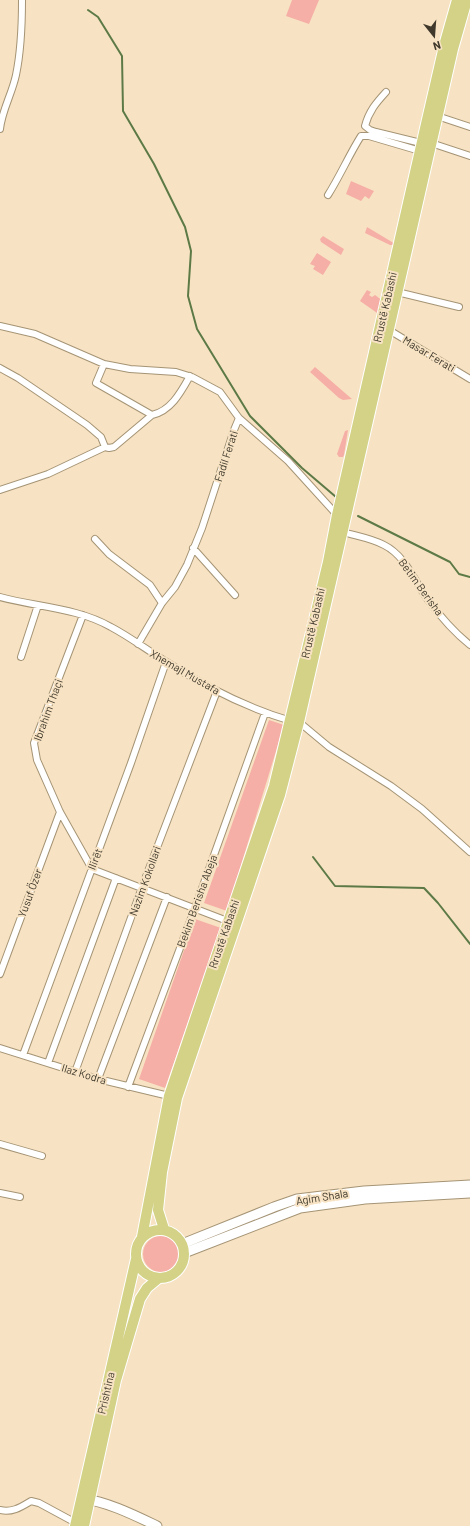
<svg xmlns="http://www.w3.org/2000/svg" width="470" height="1526" font-family="Barlow,sans-serif">
<style>
.green{fill:#f6afa6}
.lines{fill:none;stroke-linecap:round;stroke-linejoin:round}
.stream{stroke:#5d7a46;stroke-width:2}
.minor-casing{stroke:#a59475;stroke-width:8}
.secondary-casing{stroke:#a59475;stroke-width:11}
.primary-casing{stroke:#fff;stroke-width:12}
.minor{stroke:#fff;stroke-width:6}
.secondary{stroke:#fff;stroke-width:9}
.primary{stroke:#d3d287;stroke-width:10}
.labels{text-anchor:middle;stroke-width:4;stroke-linejoin:round;paint-order:stroke}
.street-label{font-size:11px;fill:#3f382b;stroke:#f7e3c3}
</style>
<rect width="100%" height="100%" fill="#f7e3c3"/>
<path class="green" d="M 292,0 L 319,0 L 309,24 L 286,16 Z
M 351,181 L 374,191 L 369,199 L 365,196 L 361,201 L 346,194 Z
M 367,227 L 397,245 L 390,245 L 365,233 Z
M 323,236 L 344,249 L 341,255 L 321,242 L 320,239 Z
M 317,253 L 331,262 L 323,275 L 313,269 L 315,266 L 310,264 Z
M 367,290 L 371,292 L 369,295 L 372,297 L 375,295 L 383,301 L 380,315 L 360,301 Z
M 315,367 L 352,399 L 343,400 L 339,398 L 310,372 Z
M 348,430 L 344,455 L 343,457 L 339,457 L 337,454 L 345,431 Z
M 269,720 L 284,725 L 227,911 L 204,903 Z
M 195,919 L 221,928 L 165,1088 L 139,1079 Z
M143 1254a18 18 0 1 1 36 0a18 18 0 1 1-36 0Z"/>
<g class="lines">
<path class="stream" d="M 88,10 L 98,17 L 122,56 L 123,111 L 154,164 L 185,227 L 191,251 L 188,296 L 197,329 L 250,416 L 302,468 L 336,497
M 358,516 L 450,562 L 459,574 L 470,577
M 313,857 L 335,886 L 424,888 L 438,903 L 470,944"/>
<defs>
<path id="minor" d="M 386,92 C 376,103 369,111 365,126 L 370,130 L 376,132 L 421,143
M 437,116 L 470,127
M 0,129 C 2,110 12,94 16,75 C 21,51 22,24 22,0
M 431,143 L 470,156
M 328,195 C 340,176 349,155 361,136 L 369,136 L 420,151
M 397,292 L 459,307
M 0,326 L 35,334 L 104,364 L 130,369 L 176,372 L 192,377 L 220,392 L 239,418 L 234,430 L 202,528 L 187,565 L 175,587 L 162,603 L 138,644
M 389,330 L 470,379
M 104,364 L 96,383 L 152,415 C 171,411 181,392 190,376
M 0,368 L 18,378 L 87,425 L 101,437 L 105,447
M 239,418 L 288,461 L 337,515
M 0,490 L 48,474 L 105,447 L 109,448 L 114,447 L 152,415
M 343,532 C 356,536 371,538 384,545 C 406,556 414,581 428,600 C 440,616 455,633 470,645
M 95,539 L 109,554 L 150,585 L 162,603
M 193,548 L 235,595
M 0,597 C 37,607 78,608 111,627 C 130,637 147,650 165,661 C 204,686 247,708 291,721
M 83,615 L 34,743 L 37,760 L 60,812 L 92,869 L 230,922
M 21,657 L 38,605
M 299,722 L 329,747 L 391,786 L 422,809 L 470,852
M 0,974 L 60,812
M 0,1048 L 98,1079 L 169,1096
M 23,1055 L 131,763 L 166,662
M 48,1063 L 116,878
M 75,1072 L 145,879 L 217,691
M 98,1079 L 167,897
M 128,1087 L 195,908 L 265,713
M 0,1144 L 42,1156
M 0,1193 L 20,1197
M 0,1510 C 12,1513 21,1507 31,1501 L 39,1503 L 76,1523"/>
<path id="secondary" d="M 182,1244 L 274,1207 L 297,1199 L 364,1191 L 470,1185
M 184,1253 L 300,1208 L 365,1199 L 470,1193
M 83,1499 C 106,1501 136,1516 157,1526"/>
<path id="primary" d="M 164,1229 L 158,1210 L 162,1172 L 177,1098 L 280,795 L 299,722 L 453,49 L 467,0
M136 1254a24 24 0 1 1 48 0a24 24 0 1 1-48 0Z
M 142,1237 L 169,1096 L 274,786 L 328,562 L 337,515 L 426,124 L 445,42 L 457,0
M 75,1526 L 136,1259
M 84,1526 L 116,1380 L 140,1299 L 147,1288 L 159,1278"/>
</defs>
<use href="#minor" class="minor-casing"/>
<use href="#secondary" class="secondary-casing"/>
<use href="#primary" class="primary-casing"/>
<use href="#minor" class="minor"/>
<use href="#secondary" class="secondary"/>
<use href="#primary" class="primary"/>
</g>
<g class="labels">
<g class="street-label">
<text transform="translate(385 307) rotate(-77)" y="4">Rrustë Kabashi</text>
<text transform="translate(429 354) rotate(31)" y="4">Masar Ferati</text>
<text transform="translate(226 456) rotate(-72)" y="4">Fadil Ferati</text>
<text transform="translate(421 587) rotate(54)" y="4">Betim Berisha</text>
<text transform="translate(313 623) rotate(-77)" y="4">Rrustë Kabashi</text>
<text transform="translate(185 672) rotate(30)" y="4">Xhemajl Mustafa</text>
<text transform="translate(48 710) rotate(-70)" y="4">Ibrahim Thaçi</text>
<text transform="translate(95 859) rotate(-69)" y="4">Ilirët</text>
<text transform="translate(145 881) rotate(-70)" y="4">Nazim Kokollari</text>
<text transform="translate(30 893) rotate(-70)" y="4">Yusuf Özer</text>
<text transform="translate(197 901) rotate(-70)" y="4">Bekim Berisha Abeja</text>
<text transform="translate(224 934) rotate(-71)" y="4">Rrustë Kabashi</text>
<text transform="translate(84 1074) rotate(17)" y="4">Ilaz Kodra</text>
<text transform="translate(322 1197) rotate(-9)" y="4">Agim Shala</text>
<text transform="translate(106 1393) rotate(-77)" y="4">Prishtina</text>
</g>
</g>
<g transform="translate(434 36) rotate(163)" stroke="#f7e3c3" stroke-width="3" paint-order="stroke">
<path d="M0-3L7 15L0 10L-7 15Z" fill="#3f382b"/>
<text y="-6" font-size="11" font-weight="bold" text-anchor="middle" fill="#3f382b">N</text>
</g>
</svg>
